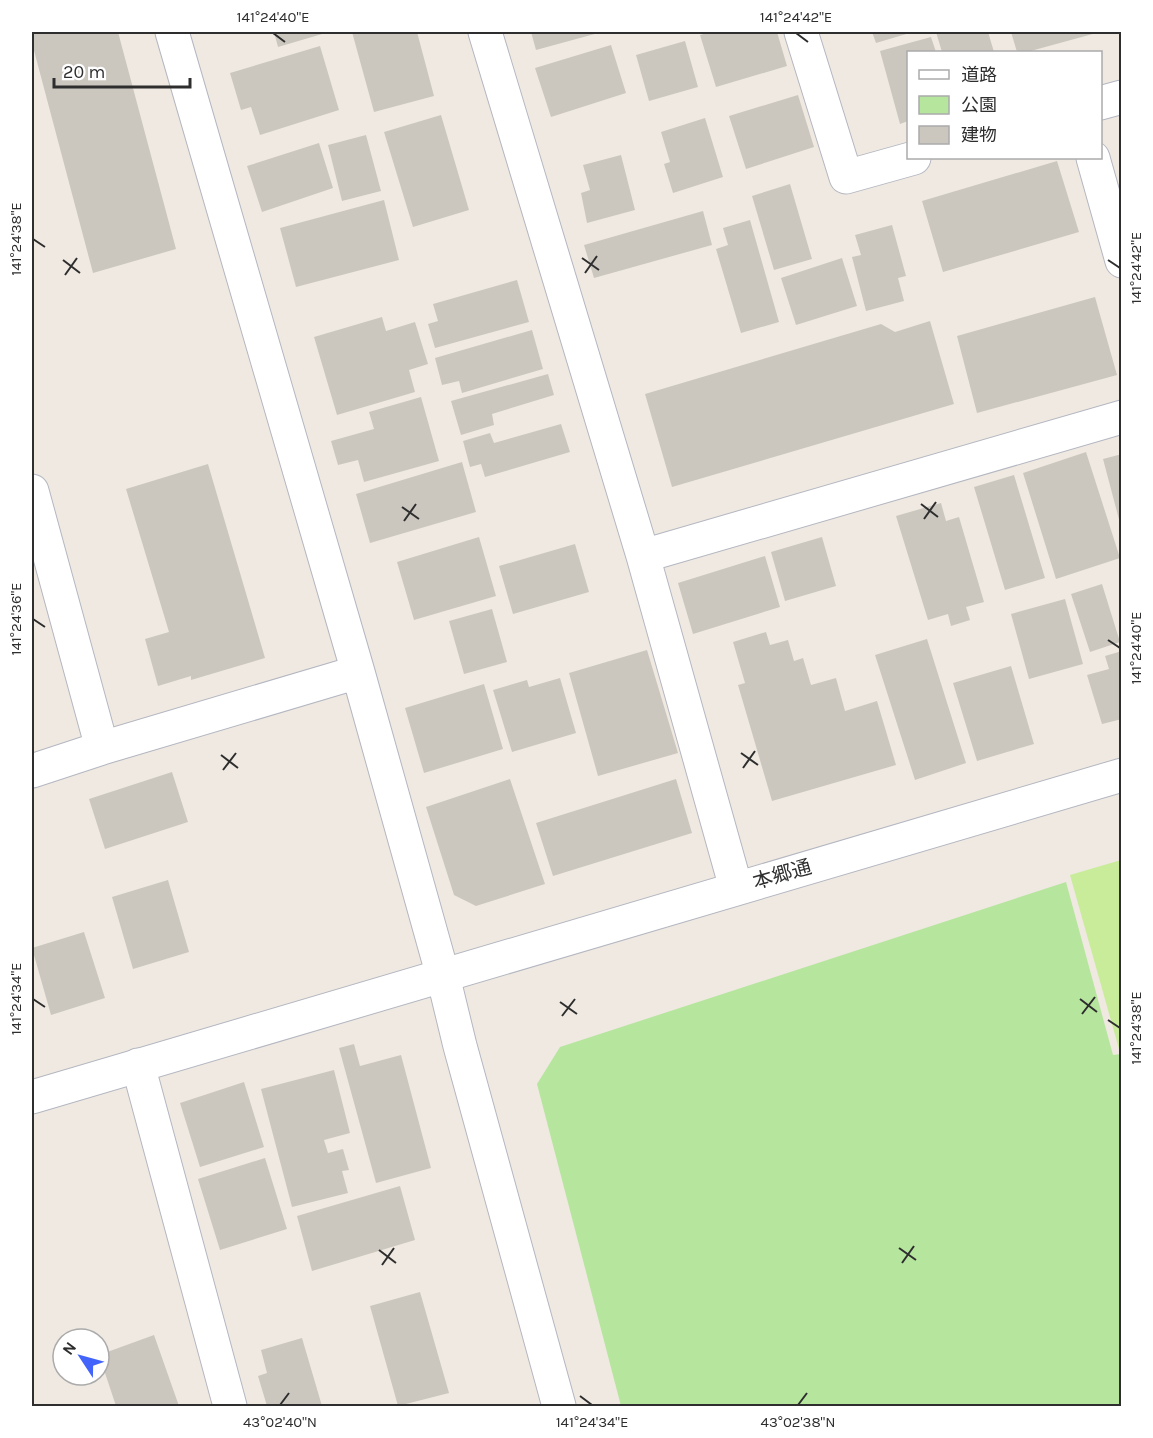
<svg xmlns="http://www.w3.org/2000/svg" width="1153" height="1438" font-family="Karla,'Noto Sans JP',sans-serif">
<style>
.park{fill:#b6e59e}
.pitch{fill:#c9ec9a}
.building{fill:#cbc7bf}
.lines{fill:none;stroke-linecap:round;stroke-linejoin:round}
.minor-casing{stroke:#b4b7c1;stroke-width:35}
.tertiary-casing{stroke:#b4b7c1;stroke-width:35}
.minor{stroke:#fff;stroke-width:33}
.tertiary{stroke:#fff;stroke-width:33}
.ticks{fill:none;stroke:#2e2e2e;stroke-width:2}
.labels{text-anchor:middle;stroke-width:5;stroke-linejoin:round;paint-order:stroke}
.street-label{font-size:20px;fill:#2e2e2e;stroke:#fff}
.neatline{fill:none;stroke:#2e2e2e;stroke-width:2}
.ticks-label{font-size:15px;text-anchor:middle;fill:#2e2e2e}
</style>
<rect width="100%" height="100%" fill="#efe9e1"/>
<path class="park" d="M 1066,882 L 1113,1055 L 1121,1054 L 1121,1406 L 621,1406 L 537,1084 L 560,1047 Z"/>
<path class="pitch" d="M 1121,860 L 1122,860 L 1121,1056 L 1070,875 Z"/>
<path class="building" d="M 32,32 L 118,32 L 176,249 L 93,273 L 32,43 Z
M 274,32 L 329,32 L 278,47 Z
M 352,32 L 417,32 L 434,96 L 374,112 Z
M 531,32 L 602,32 L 536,50 Z
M 710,32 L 777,32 L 787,66 L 716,87 L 700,35 Z
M 872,32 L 913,32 L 876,43 Z
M 936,32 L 988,32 L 994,52 L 942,52 Z
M 1011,32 L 1100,32 L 1027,52 L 1017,52 Z
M 931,37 L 936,52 L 908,52 L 908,121 L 900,124 L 880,51 Z
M 685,41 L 698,87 L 649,101 L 636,55 Z
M 611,45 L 626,93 L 551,117 L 535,68 Z
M 320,46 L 339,110 L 260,135 L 251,107 L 241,110 L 230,73 Z
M 798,95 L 814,147 L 746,169 L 729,116 Z
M 441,115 L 469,210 L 413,227 L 384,132 Z
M 705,118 L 723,177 L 673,193 L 664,164 L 670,162 L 661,132 Z
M 366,135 L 381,191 L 342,201 L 328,145 Z
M 319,143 L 333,188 L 262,212 L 247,166 Z
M 621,155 L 635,210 L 587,223 L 581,193 L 590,190 L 583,165 Z
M 1057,161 L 1079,232 L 943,272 L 922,201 Z
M 790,184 L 812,259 L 774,270 L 752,196 Z
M 384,200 L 399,260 L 296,287 L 280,228 Z
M 703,211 L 712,245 L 594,278 L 584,245 Z
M 750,220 L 779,322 L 741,333 L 716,249 L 728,245 L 723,228 Z
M 892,225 L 906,276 L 898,278 L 904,301 L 866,311 L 852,257 L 861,255 L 855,235 Z
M 842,258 L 857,306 L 796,325 L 781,278 Z
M 517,280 L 529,322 L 435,348 L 428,324 L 438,321 L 433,304 Z
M 1095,297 L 1117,375 L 977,413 L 957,336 Z
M 382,317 L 386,331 L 415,322 L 428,364 L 409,370 L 415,392 L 337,415 L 314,337 Z
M 930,321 L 954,404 L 672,487 L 645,394 L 881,324 L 895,332 Z
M 532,330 L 543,369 L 462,393 L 459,381 L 442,385 L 435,358 Z
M 548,374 L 554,395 L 492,414 L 494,425 L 461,435 L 451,401 Z
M 421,397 L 439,461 L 364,482 L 358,460 L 338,465 L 331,441 L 374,429 L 369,412 Z
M 561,424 L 570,452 L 485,477 L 481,464 L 470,467 L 463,441 L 490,433 L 494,443 Z
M 1086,452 L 1120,558 L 1056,579 L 1023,473 Z
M 1122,454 L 1122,526 L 1121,527 L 1103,459 Z
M 462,462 L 476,512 L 370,543 L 356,494 Z
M 208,464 L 265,658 L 191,680 L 191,676 L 158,686 L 145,639 L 169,632 L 126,489 Z
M 1014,475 L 1045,578 L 1005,590 L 974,487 Z
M 941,503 L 946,521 L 959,517 L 984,602 L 966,607 L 970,620 L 951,626 L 948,614 L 928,620 L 896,516 Z
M 479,537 L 496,596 L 414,620 L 397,562 Z
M 822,537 L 836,586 L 785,601 L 771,552 Z
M 575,544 L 589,592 L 513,614 L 499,566 Z
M 765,556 L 780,607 L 693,634 L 678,583 Z
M 1102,584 L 1120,642 L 1090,652 L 1071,594 Z
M 1065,599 L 1083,664 L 1029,679 L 1011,614 Z
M 492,609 L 507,662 L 464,674 L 449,621 Z
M 766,632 L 770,645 L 788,640 L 794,661 L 803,658 L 811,685 L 836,678 L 845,711 L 877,701 L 896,765 L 772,801 L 738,685 L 745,683 L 733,642 Z
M 927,639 L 966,763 L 915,780 L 875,655 Z
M 647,650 L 678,753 L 598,776 L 569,673 Z
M 1122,651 L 1122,719 L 1102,724 L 1087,675 L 1109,669 L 1105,656 Z
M 1011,666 L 1034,744 L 977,761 L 953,683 Z
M 560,678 L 576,733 L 512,752 L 493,690 L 527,680 L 529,687 Z
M 484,684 L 503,749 L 424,773 L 405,708 Z
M 172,772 L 188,822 L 105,849 L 89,799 Z
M 510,779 L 545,884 L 476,906 L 454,895 L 426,807 Z
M 676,779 L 692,833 L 553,876 L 536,823 Z
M 168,880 L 189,952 L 133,969 L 112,897 Z
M 84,932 L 105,998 L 51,1015 L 32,948 Z
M 354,1044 L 360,1066 L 401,1055 L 431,1168 L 376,1183 L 339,1048 Z
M 334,1070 L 350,1133 L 324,1140 L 328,1153 L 343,1149 L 349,1170 L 342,1171 L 348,1193 L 292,1207 L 261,1089 Z
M 244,1082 L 264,1147 L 200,1167 L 180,1103 Z
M 265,1158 L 287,1229 L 220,1250 L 198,1179 Z
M 400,1186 L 415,1240 L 312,1271 L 297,1216 Z
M 420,1292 L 449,1393 L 398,1406 L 370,1306 Z
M 154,1335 L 179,1406 L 116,1406 L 99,1355 Z
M 302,1338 L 322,1406 L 267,1406 L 258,1376 L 267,1373 L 261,1350 Z"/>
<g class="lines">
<defs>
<path id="minor" d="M 172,32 L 358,672 L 443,976 L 460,1046 L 559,1406
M 485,32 L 643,556 L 736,888
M 801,32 L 846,177 L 914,158
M 1100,103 L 1122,97
M 1093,158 L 1122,261
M 32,491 L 102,748
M 643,556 L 1122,417
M 32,771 L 102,748 L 358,672
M 138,1065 L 230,1406"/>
<path id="tertiary" d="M 32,1097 L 1122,775"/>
</defs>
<use href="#minor" class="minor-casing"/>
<use href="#tertiary" class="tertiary-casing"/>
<use href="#minor" class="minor"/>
<use href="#tertiary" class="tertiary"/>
</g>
<path class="ticks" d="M 273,33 L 285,42M 796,33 L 808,42M 33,239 L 45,247M 582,258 L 599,270M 63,260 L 80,273M 1108,260 L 1120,268M 585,273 L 597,256M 65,275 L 77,258M 921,504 L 938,517M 402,507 L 419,519M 924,519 L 936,502M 404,521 L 416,504M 33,619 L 45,627M 1108,640 L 1120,648M 741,753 L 758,765M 221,755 L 238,768M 743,768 L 755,751M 223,770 L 236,753M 33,999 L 45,1007M 1080,999 L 1097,1012M 560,1002 L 577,1014M 1082,1014 L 1095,997M 562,1016 L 575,999M 1108,1020 L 1120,1028M 899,1248 L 916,1260M 379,1250 L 396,1263M 902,1263 L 914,1246M 382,1265 L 394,1248M 580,1396 L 592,1405M 280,1405 L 289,1393M 798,1405 L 807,1393"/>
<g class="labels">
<g class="street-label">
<text transform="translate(782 874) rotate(-16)" y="7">本郷通</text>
</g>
</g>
<rect width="1153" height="1438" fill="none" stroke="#ffffff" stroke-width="66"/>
<rect x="907" y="51" width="195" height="108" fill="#ffffff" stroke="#ababab" stroke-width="1.5"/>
<rect x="919" y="70" width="30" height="9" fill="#ffffff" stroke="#ababab" stroke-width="1.5"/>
<text x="961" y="81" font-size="18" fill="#2e2e2e">道路</text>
<rect x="919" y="96" width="30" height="18" fill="#b6e59e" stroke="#ababab" stroke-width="1.5"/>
<text x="961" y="111" font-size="18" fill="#2e2e2e">公園</text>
<rect x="919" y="126" width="30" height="18" fill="#cbc7bf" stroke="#ababab" stroke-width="1.5"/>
<text x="961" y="141" font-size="18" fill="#2e2e2e">建物</text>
<g transform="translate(81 1357) rotate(306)"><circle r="28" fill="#ffffff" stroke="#ababab" stroke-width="1.5"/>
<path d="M0-4.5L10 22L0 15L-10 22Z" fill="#4264fb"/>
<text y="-9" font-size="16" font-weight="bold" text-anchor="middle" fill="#2e2e2e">N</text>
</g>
<path d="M54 78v9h136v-9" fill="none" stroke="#2e2e2e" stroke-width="3"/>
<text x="63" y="78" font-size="18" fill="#2e2e2e" stroke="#ffffff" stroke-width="4.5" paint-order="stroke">20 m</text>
<rect x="33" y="33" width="1087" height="1372" class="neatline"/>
<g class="ticks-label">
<text x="273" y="22">141°24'40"E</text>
<text x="796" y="22">141°24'42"E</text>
<text transform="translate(16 239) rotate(-90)" y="5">141°24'38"E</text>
<text transform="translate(1136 268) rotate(-90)" y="5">141°24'42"E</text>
<text transform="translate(16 619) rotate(-90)" y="5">141°24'36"E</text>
<text transform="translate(1136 648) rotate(-90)" y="5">141°24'40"E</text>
<text transform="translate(16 999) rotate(-90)" y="5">141°24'34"E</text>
<text transform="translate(1136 1028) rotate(-90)" y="5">141°24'38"E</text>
<text x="280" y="1427">43°02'40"N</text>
<text x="592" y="1427">141°24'34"E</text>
<text x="798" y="1427">43°02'38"N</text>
</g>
</svg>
